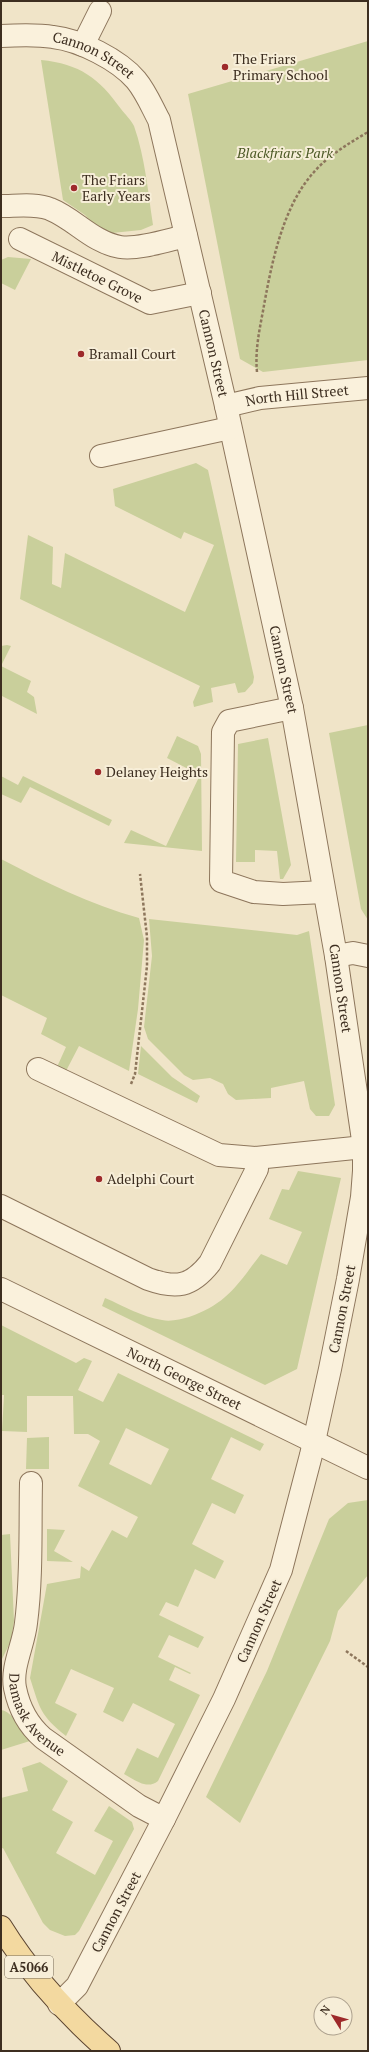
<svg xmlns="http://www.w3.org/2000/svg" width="369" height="2052" font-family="'PT Serif',serif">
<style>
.green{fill:#c9cf9b;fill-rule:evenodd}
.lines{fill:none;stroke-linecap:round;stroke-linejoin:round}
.minor-casing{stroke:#8d765c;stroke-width:24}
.major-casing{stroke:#5b4430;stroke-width:24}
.path{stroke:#8d765c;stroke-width:2.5;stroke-dasharray:3 2;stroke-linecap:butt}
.minor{stroke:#faf1dc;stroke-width:22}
.major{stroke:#f3d9a0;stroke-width:22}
.poi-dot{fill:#9e2a2b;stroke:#f7eed8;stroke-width:1.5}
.labels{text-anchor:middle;stroke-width:4;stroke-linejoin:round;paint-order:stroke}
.shield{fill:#f7eed8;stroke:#756857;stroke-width:1}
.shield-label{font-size:13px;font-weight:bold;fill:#3d2e20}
.street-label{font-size:14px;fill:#3d2e20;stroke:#f7eed8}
.poi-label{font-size:14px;fill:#3d2e20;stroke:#f7eed8;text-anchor:start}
.park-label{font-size:14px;font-style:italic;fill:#4d5a26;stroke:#f7eed8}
</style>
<rect width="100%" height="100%" fill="#f0e4c8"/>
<path class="green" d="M 368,41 L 368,360 L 263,372 L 240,359 L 188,94 Z
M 41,60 C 80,64 99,78 121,109 C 125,114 131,120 134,126 C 145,157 148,192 153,225 L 141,230 L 112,233 L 95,226 L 85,215 L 63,200 Z
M 8,257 L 31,259 L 15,290 L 1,283 L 1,260 Z
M 196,463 L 208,470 L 254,677 L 253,683 L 245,692 L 238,693 L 235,683 L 211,688 L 213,702 L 194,707 L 193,702 L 200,686 L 20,599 L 28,535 L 53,547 L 52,584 L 61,588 L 65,553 L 185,612 L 214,545 L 184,532 L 181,539 L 115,506 L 113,489 Z
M 7,645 L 11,646 L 1,666 L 31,681 L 27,692 L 34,697 L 37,714 L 2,696 L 1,698 L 1,646 Z
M 368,725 L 368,920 L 361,909 L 329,733 Z
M 177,736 L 198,746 L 201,754 L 202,851 L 124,843 L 131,830 L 166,846 L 200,775 L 167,758 Z
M 268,738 L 291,865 L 283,879 L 280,879 L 277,851 L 255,850 L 255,862 L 236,862 L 238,744 Z
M 1,776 L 18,785 L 23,776 L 112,820 L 109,826 L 30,787 L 21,803 L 1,794 Z
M 1,859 C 47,883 89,904 139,918 L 144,940 L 138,1009 L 129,1071 L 79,1046 L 66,1071 L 57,1067 L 66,1047 L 41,1034 L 47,1018 L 1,995 Z
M 149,919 L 297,935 L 309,931 L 335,1105 L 329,1116 L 316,1116 L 310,1109 L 304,1081 L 271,1088 L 271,1098 L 236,1100 L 228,1094 L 223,1084 L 210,1078 L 193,1080 L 184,1075 L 148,1039 L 144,1027 L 152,956 Z
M 141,1046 L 172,1077 L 200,1096 L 197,1103 L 138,1074 Z
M 298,1171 L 341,1178 L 297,1369 L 265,1385 L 102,1306 L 105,1298 C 124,1306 142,1317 162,1320 C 171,1322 181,1319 189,1317 C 227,1304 238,1284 261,1254 L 287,1265 L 302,1232 L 269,1219 L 282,1189 L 289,1190 Z
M 1,1325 L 76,1363 L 84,1358 L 92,1361 L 78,1390 L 103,1402 L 118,1373 L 264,1444 L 260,1451 L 231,1437 L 211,1479 L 244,1495 L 235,1514 L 212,1503 L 192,1544 L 224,1561 L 215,1579 L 195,1569 L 178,1607 L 166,1602 L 159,1615 L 204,1637 L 198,1648 L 169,1635 L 158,1657 L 191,1673 L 190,1674 L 175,1667 L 169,1680 L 200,1695 L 158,1781 C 147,1790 135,1780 124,1774 L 137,1748 L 158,1758 L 175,1724 L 133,1703 L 123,1722 L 103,1712 L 114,1688 L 71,1669 L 55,1703 L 77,1714 L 66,1736 C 40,1715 40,1709 30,1678 L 47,1584 L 80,1578 L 81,1566 L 89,1571 L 112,1530 L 127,1538 L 138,1517 L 78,1486 L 100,1441 L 88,1434 L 74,1434 L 73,1396 L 27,1396 L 27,1432 L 2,1431 L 4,1395 L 1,1395 ZM 126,1428 L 169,1449 L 151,1485 L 109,1464 Z
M 49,1437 L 49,1469 L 26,1469 L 27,1438 Z
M 368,1500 L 368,1575 L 338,1611 L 330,1641 L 240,1823 L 206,1797 L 267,1671 L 329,1519 L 348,1503 Z
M 47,1529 L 65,1530 L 54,1551 L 73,1562 L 47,1561 Z
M 10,1534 L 14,1621 L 11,1641 L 1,1661 L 1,1535 Z
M 1,1710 C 14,1712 22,1732 30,1741 L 1,1750 Z
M 40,1762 L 68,1781 L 52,1810 L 73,1822 L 56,1853 L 95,1875 L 113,1841 L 94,1831 L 109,1806 L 132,1822 L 134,1829 L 79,1931 L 75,1935 L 65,1936 L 50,1930 L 43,1923 L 3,1848 L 1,1849 L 1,1798 L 28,1791 L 22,1768 Z"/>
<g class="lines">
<defs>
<g id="minor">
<path id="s1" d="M 1,36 C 18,35 36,34 53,37 C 80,40 119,60 136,80 C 146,92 152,107 159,120 L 226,406 L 292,708 L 336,956 L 364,1147 L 364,1171 L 362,1197 L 348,1279 L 330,1369 L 311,1455 L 281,1570 L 224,1699 L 164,1819 L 77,1986 L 59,2004"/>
<path d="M 83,45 L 100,11"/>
<path d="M 1,206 C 16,206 36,203 50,209 C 75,219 92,242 120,247 C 138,250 168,240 186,236"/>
<path id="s2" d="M 20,239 L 150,303 L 200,293"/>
<path id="s3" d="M 226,406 L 260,398 L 368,388"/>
<path d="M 101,456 L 230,428"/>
<path d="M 292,708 L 229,721 L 223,732 L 221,881 L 254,892 L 283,894 L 324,892"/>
<path d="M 336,956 L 353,953 L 368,956"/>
<path d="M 38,1069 L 219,1155 L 256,1158 L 364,1147"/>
<path d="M 1,1206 L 148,1279 C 176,1289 191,1287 210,1263 L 257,1169 L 256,1158"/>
<path id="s4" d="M 1,1289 L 368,1468"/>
<path id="s5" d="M 31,1483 C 30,1529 32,1577 26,1623 C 24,1644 11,1667 15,1688 C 19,1708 28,1725 43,1738 L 139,1806 L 164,1819"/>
</g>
<path id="major" d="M 1,1927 C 30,1974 68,2015 109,2051"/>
</defs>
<use href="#minor" class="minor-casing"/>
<use href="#major" class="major-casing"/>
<path class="path" d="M 257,372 C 255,351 259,332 263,311 C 271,266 282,207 314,172 C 329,155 348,144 368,132
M 131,1084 L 135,1074 L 147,966 L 147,937 L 140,874
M 346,1651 L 368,1667"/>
<use href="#minor" class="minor"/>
<use href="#major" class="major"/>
</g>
<g class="poi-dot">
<circle cx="225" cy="67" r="4"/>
<circle cx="74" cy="188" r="4"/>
<circle cx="81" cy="354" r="4"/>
<circle cx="98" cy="772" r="4"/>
<circle cx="99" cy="1179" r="4"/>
</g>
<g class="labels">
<rect class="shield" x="5" y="1956" width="48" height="22" rx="3"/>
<g class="shield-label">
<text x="29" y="1972">A5066</text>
</g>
<g class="street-label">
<text dy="5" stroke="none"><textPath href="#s1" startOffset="97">Cannon Street</textPath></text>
<text dy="5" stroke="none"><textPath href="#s2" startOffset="86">Mistletoe Grove</textPath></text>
<text dy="5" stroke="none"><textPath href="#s1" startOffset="433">Cannon Street</textPath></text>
<text dy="5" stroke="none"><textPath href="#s3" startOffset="72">North Hill Street</textPath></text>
<text dy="5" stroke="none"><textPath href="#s1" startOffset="757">Cannon Street</textPath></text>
<text dy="5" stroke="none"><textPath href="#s1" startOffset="1081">Cannon Street</textPath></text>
<text transform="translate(342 1309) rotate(-79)" y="5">Cannon Street</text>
<text dy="5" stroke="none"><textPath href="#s4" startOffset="204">North George Street</textPath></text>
<text transform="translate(259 1621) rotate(-66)" y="5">Cannon Street</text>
<text dy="5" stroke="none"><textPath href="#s5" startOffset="241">Damask Avenue</textPath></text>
<text transform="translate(116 1912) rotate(-62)" y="5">Cannon Street</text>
</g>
<g class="poi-label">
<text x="233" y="64">The Friars<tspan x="233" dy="16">Primary School</tspan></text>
<text x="82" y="185">The Friars<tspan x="82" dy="16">Early Years</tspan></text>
<text x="89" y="359">Bramall Court</text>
<text x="106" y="777">Delaney Heights</text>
<text x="107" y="1184">Adelphi Court</text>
</g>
<g class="park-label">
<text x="285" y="158">Blackfriars Park</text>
</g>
</g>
<rect width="369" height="2052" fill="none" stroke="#3d2e20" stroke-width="4"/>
<g transform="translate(333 2016) rotate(307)"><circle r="19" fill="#f7eed8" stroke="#ada18e"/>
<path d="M0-3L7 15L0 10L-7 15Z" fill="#9e2a2b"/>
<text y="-6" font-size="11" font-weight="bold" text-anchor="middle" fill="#3d2e20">N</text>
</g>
</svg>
